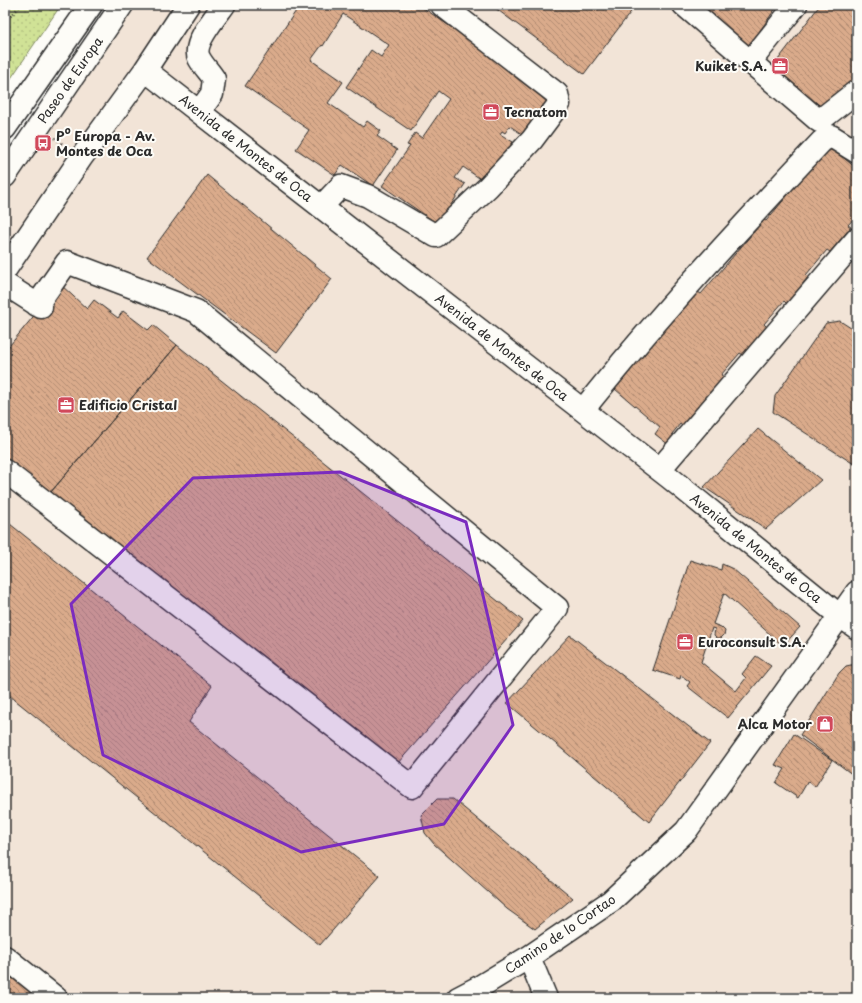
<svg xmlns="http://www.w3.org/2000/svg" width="862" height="1003" font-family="'Playpen Sans',sans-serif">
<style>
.built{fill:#f2e4d7}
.park{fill:url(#park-dots);stroke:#7e8660}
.building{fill:url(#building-back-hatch);stroke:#2b2b2b}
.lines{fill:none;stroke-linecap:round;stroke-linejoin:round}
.minor-casing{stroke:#2b2b2b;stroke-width:25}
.major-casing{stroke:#2b2b2b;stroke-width:25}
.path{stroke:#2b2b2b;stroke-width:2.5;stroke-dasharray:1 3;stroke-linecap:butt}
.minor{stroke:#fdfcf7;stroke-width:22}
.major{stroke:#fdfcf7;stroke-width:22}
.marked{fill:#7b2cbf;fill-opacity:0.2;stroke:#7b2cbf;stroke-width:3;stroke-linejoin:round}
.labels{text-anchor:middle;stroke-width:4;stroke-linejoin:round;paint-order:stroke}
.poi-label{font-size:13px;font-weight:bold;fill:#2b2b2b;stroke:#fdfcf7;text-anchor:start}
.street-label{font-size:13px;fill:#2b2b2b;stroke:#fdfcf7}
</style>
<defs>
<pattern id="park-dots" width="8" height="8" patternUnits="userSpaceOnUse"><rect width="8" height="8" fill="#d0e296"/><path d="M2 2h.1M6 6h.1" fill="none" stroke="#b3c281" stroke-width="1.8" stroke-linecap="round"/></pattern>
<pattern id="building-back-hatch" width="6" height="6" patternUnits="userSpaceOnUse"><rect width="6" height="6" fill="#daab8b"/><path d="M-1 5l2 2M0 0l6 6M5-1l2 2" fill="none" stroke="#b18b72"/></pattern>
</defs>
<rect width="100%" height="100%" fill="#fdfcf7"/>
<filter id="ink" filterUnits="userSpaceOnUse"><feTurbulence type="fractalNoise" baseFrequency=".025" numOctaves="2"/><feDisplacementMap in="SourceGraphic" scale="8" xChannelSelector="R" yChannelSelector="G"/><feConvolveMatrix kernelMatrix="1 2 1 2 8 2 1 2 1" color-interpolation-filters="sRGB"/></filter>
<g filter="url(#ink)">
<path class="built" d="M 122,5 L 857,5 L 857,998 L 5,998 L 5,175 Z"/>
<path class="park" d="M 5,5 L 61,5 L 5,87 Z"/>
<path class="building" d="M 300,5 L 419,5 L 553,97 L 526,137 L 510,126 L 505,133 L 502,131 L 500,134 L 513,142 L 485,182 L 463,167 L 455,178 L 465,184 L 438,224 L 382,186 L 410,146 L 407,145 L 415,133 L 422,138 L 449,99 L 438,91 L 411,131 L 346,87 L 371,50 L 381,57 L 389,45 L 343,14 L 323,46 L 322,45 L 311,60 L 343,82 L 328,103 L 363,127 L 367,121 L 381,131 L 377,136 L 397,150 L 373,186 L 342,165 L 335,175 L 296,149 L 309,130 L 245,86 Z
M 491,5 L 636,5 L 584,74 Z
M 685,5 L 778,5 L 743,55 Z
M 820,5 L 857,5 L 857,85 L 826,110 L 771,69 Z
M 831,147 L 857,169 L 857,215 L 848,225 L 851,227 L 830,252 L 827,250 L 806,275 L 808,277 L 787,304 L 784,301 L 764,324 L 767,327 L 743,355 L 740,353 L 721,375 L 724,377 L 683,426 L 680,424 L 672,434 L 676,437 L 669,445 L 655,434 L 660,427 L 609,384 L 672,311 L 677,315 L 698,292 L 701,294 L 764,220 L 766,221 L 808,171 L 809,172 Z
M 207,175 L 332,279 L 276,353 L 147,257 Z
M 60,284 L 87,309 L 94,300 L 118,318 L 123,311 L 148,330 L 153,325 L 177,345 L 50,493 L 5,459 L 5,351 Z
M 840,321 L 857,332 L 857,466 L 773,412 L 775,396 L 826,323 Z
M 177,345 L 523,621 L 397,764 L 50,493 Z
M 758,429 L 821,480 L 766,529 L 704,487 Z
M 5,520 L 212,686 L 189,722 L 380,876 L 320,945 L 5,692 Z
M 690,560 L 721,570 L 722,564 L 733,569 L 800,627 L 783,646 L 724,593 L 713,624 L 721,627 L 725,631 L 724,635 L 721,638 L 717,638 L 714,635 L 715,629 L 712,628 L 701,662 L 736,691 L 746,678 L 742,674 L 756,656 L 771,666 L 728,718 L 687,686 L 690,682 L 681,675 L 680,679 L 653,670 Z
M 570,635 L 710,743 L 649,822 L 507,703 Z
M 856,664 L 857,665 L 857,778 L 800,735 L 839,673 L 846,666 Z
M 794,734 L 832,760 L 815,787 L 808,781 L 798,798 L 776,783 L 785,769 L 775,765 Z
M 437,799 L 453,799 L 573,898 L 535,929 L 507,909 L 434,844 L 425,833 L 421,815 Z
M 15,974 L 46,998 L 5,998 L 5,986 Z"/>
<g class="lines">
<defs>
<path id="minor" d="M 684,5 L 819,121 L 857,91
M 750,62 L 796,5
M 145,70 L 670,478 L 840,616 L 857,628
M 199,112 L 212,94 L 214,79 C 210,72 203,66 199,58 C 192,44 216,16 224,5
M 321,207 L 341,186 L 368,196 L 436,236 L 488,187 L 532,140 L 559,104 L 557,94 L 442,5
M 5,270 L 81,158 L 145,70 L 188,5
M 5,284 L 41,307
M 583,410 C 658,316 740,228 822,141 L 831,136 L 857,152
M 660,469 L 857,239
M 5,471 L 412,787 L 557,608 L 196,311 L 67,262 L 37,305
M 5,957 L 56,998
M 529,957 L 546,998
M 458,998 L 481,986 L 529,957 L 611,901 L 686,831 L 857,592"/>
<path id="major" d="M 5,128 L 91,5
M 5,176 L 122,5"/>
</defs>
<use href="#minor" class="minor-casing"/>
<use href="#major" class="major-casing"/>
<path class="path" d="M 5,22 L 21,5
M 55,138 L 65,146
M 5,206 L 7,214 L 5,217"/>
<use href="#minor" class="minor"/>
<use href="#major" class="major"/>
</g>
</g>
<path class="marked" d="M 340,472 L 466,522 L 513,725 L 444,824 L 301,852 L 103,755 L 71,604 L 193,478 Z"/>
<defs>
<symbol id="office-square" viewBox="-11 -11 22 22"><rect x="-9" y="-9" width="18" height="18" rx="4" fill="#d1495b" stroke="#fdfcf7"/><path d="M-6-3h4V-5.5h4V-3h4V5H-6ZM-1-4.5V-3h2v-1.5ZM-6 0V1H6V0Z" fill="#fff"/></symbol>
<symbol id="bus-square" viewBox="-11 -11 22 22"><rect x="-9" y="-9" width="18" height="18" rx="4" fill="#d1495b" stroke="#fdfcf7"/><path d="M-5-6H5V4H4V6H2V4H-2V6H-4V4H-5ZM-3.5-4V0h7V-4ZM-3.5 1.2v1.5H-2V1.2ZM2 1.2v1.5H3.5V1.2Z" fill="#fff"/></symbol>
<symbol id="shop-square" viewBox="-11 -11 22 22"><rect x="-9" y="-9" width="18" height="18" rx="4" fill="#d1495b" stroke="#fdfcf7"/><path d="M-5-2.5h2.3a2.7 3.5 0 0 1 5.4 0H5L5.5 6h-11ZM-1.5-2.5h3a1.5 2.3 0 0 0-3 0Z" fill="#fff"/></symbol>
</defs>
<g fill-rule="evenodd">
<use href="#office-square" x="770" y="56" width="20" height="20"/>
<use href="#office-square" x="481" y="102" width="20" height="20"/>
<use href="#bus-square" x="33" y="133" width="20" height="20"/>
<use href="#office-square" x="56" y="395" width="20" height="20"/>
<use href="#office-square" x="675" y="632" width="20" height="20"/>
<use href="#shop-square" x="815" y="714" width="20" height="20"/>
</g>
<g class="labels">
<g class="poi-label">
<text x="767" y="71" text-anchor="end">Kuiket S.A.</text>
<text x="504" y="117">Tecnatom</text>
<text x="56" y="141">Pº Europa - Av.<tspan x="56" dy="15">Montes de Oca</tspan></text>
<text x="79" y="410">Edificio Cristal</text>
<text x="698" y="647">Euroconsult S.A.</text>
<text x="812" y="729" text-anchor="end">Alca Motor</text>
</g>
<g class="street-label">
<text transform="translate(70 80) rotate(-55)" y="5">Paseo de Europa</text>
<text transform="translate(246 148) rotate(38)" y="5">Avenida de Montes de Oca</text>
<text transform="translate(502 347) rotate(38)" y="5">Avenida de Montes de Oca</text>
<text transform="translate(756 548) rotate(39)" y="5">Avenida de Montes de Oca</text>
<text transform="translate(560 934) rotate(-34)" y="5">Camino de lo Cortao</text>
</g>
</g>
<rect width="862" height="1003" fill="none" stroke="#fdfcf7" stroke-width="20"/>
<rect x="10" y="10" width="842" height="983" fill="none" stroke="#2b2b2b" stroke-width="1.5" filter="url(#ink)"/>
</svg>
